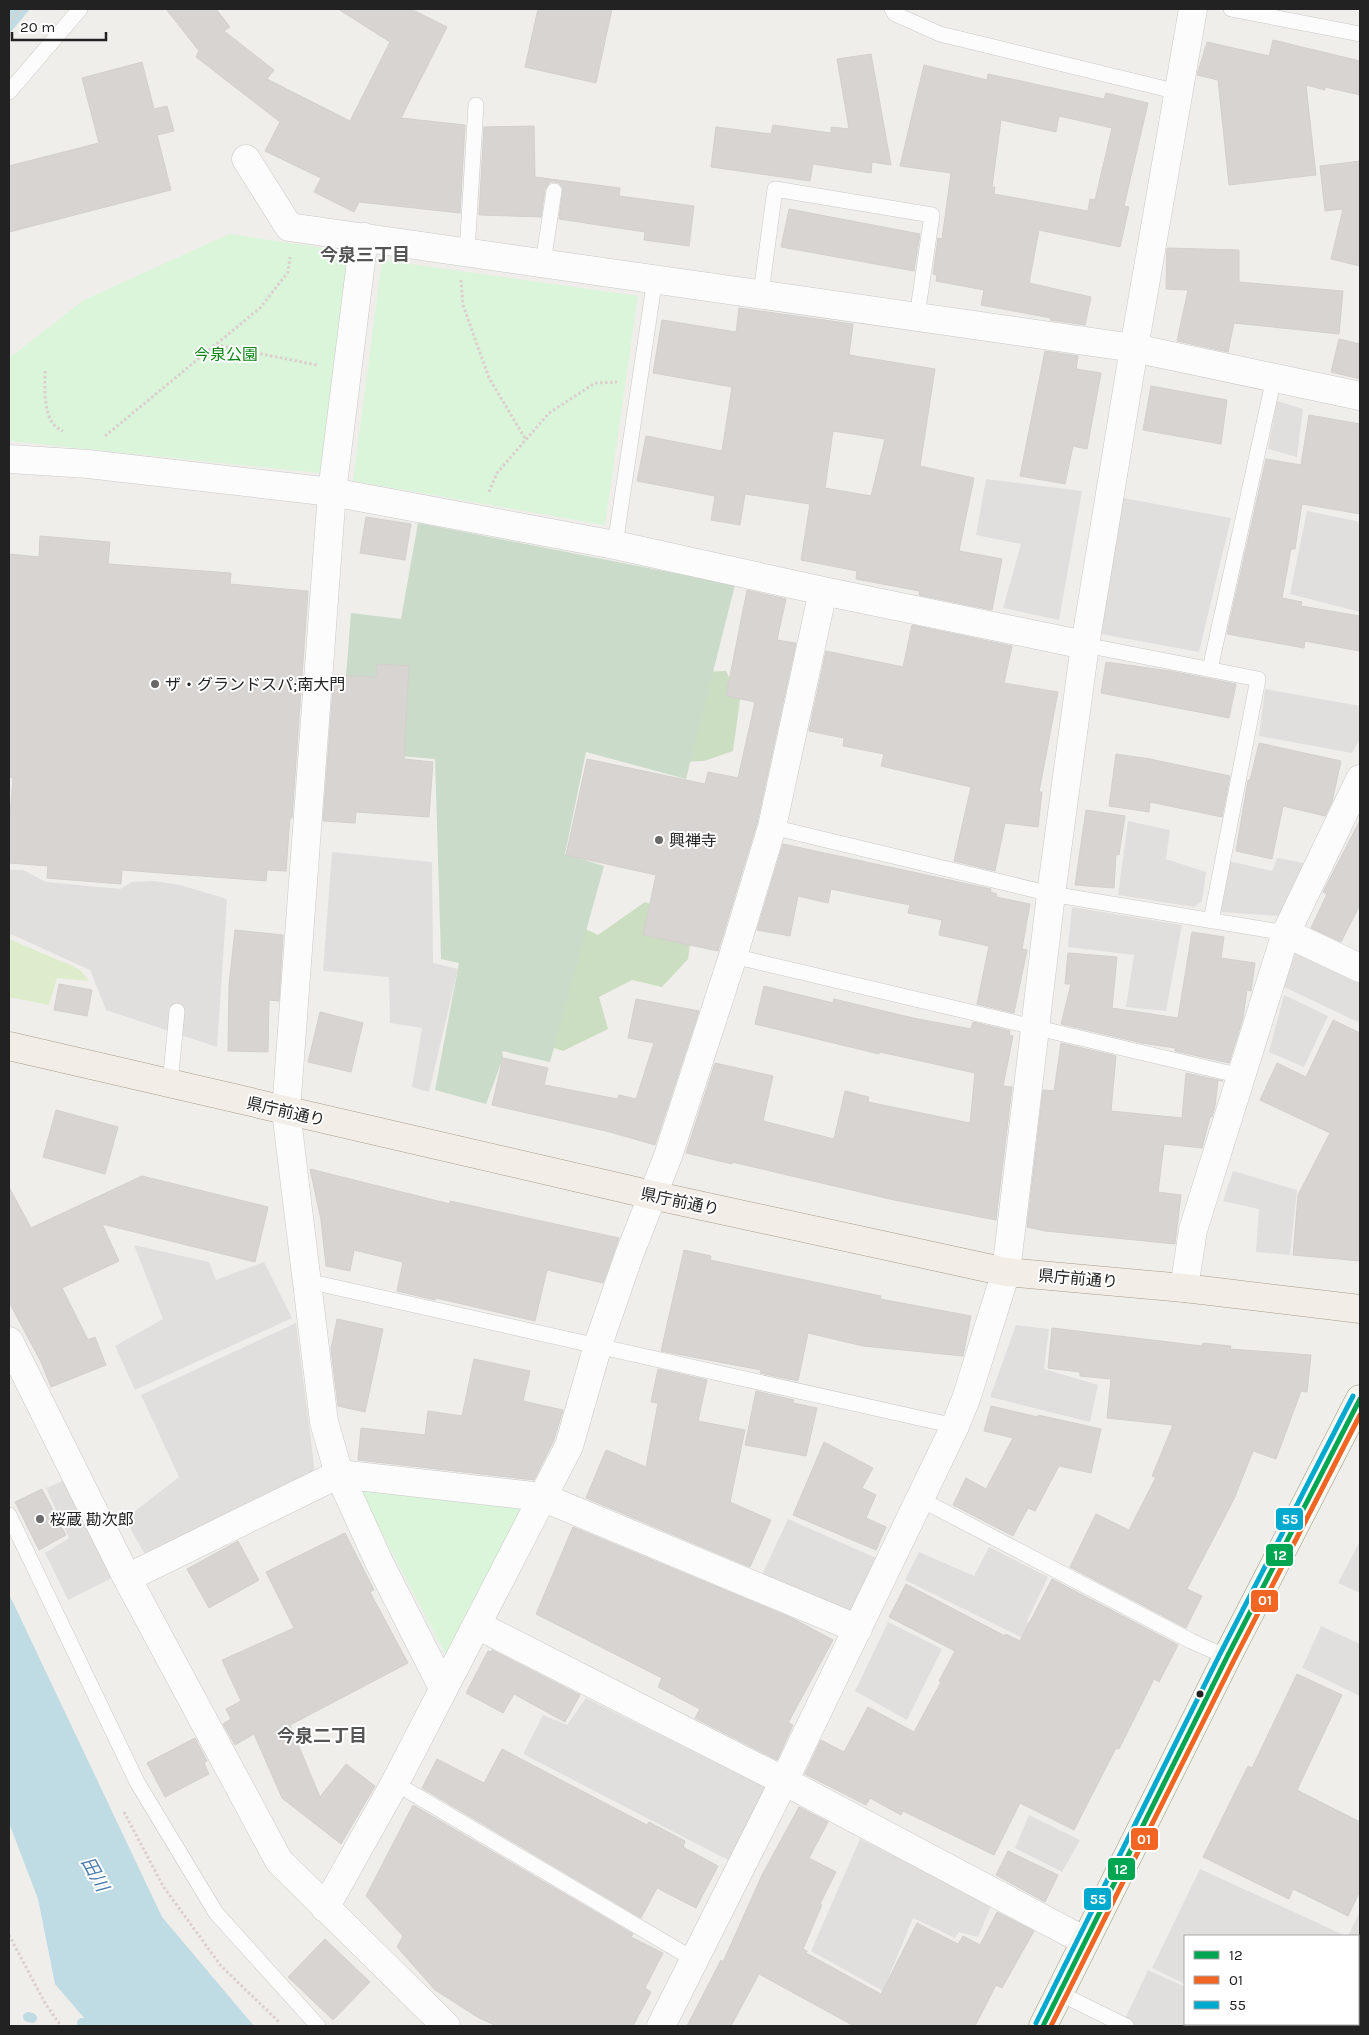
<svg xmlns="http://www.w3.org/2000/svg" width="1369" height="2035" font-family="Karla,'Noto Sans JP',sans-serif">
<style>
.grass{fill:#ddeccb}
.forest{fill:#cbdec1}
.cemetery{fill:#cadbca}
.park{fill:#daf5da}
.parking{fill:#e0dfde}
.water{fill:#bfdbe3}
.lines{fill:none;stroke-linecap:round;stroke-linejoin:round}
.stream{stroke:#bfdbe3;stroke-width:10}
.building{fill:#d7d4d2;stroke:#d3d0cc;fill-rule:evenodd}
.lane-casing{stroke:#c9c8c7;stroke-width:16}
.street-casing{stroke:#c9c8c7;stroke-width:29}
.secondary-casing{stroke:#999a82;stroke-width:29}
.primary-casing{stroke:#a79c86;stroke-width:29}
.path{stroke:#dccecd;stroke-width:3;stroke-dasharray:2.5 2.5;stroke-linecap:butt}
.lane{stroke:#fdfcfc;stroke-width:15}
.street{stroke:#fdfcfc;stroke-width:28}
.secondary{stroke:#f4f4ed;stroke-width:28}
.primary{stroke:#f3ede7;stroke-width:28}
.bus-1-casing{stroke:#fff;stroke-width:9}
.bus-2-casing{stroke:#fff;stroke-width:9}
.bus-3-casing{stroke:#fff;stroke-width:9}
.bus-1{stroke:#00a651;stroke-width:5}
.bus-2{stroke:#f26522;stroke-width:5}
.bus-3{stroke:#00a9ce;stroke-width:5}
.poi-dot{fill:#6a6968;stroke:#fff;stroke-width:2}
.bus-dot{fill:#222;stroke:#fff;stroke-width:2}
.labels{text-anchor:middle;stroke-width:4;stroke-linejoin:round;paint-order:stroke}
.park-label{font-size:16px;fill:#0c8416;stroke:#fff}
.poi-label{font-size:16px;fill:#222;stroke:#fff;text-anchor:start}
.street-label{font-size:16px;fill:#222;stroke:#fff}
.neighbourhood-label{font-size:18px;font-weight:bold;fill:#555;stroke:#fff}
.water-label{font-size:18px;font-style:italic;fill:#4a7aab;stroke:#fff}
.line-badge{stroke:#fff;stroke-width:2}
.badge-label{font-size:14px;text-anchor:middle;font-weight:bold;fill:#fff}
</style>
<rect width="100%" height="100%" fill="#f0eeeb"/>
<path class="grass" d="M 9,939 L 79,969 L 89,981 L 57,978 L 49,1005 L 9,997 Z"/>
<path class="forest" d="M 726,671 L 740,700 L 733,751 L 704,761 L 656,763 L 701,672 Z
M 645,902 L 693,924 L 688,959 L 662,987 L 632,980 L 599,997 L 608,1029 L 563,1051 L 514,1034 L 552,913 L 598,935 Z"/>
<path class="cemetery" d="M 418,523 L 735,585 L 686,779 L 586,752 L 565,854 L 604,866 L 550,1062 L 502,1051 L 503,1058 L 486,1104 L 435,1090 L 459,963 L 441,959 L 435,759 L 340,751 L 351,613 L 401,619 Z"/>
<path class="park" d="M 229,234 L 349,252 L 320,473 L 9,441 L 9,358 L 84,300 Z
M 382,260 L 638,296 L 605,525 L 353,481 Z
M 360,1491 L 529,1508 L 450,1663 Z"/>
<path class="parking" d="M 1277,401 L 1303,409 L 1297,457 L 1268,449 Z
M 986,479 L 1082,491 L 1059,620 L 1003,608 L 1021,544 L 976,535 Z
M 1123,498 L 1231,518 L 1199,652 L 1101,634 Z
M 1307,511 L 1360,522 L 1360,612 L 1290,594 Z
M 1265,689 L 1360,706 L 1360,739 L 1352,753 L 1259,736 Z
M 1128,821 L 1170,830 L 1166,859 L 1206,872 L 1202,901 L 1194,907 L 1118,895 Z
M 332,852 L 432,862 L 433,963 L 458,969 L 429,1092 L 412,1087 L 422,1028 L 390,1023 L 389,977 L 323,971 Z
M 1277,858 L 1304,863 L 1281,916 L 1220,912 L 1228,861 L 1272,871 Z
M 9,870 L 23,870 L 46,882 L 120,889 L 132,882 L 154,881 L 180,885 L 227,899 L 217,1047 L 106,1010 L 90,970 L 13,935 L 9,934 Z
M 1072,907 L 1182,925 L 1166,1011 L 1126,1007 L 1134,955 L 1068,947 Z
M 1297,948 L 1360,981 L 1360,1023 L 1284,987 Z
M 1284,995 L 1328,1016 L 1304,1067 L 1269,1052 Z
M 1233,1171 L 1297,1190 L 1290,1255 L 1256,1252 L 1259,1209 L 1223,1201 Z
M 134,1245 L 209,1262 L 216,1280 L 264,1262 L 292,1318 L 135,1390 L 115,1346 L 163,1319 Z
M 296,1323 L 315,1473 L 148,1560 L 125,1519 L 179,1477 L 141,1395 Z
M 1016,1325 L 1049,1329 L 1044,1369 L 1098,1385 L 1090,1422 L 990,1397 Z
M 63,1481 L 114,1577 L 68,1600 L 45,1553 L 69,1538 L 46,1488 Z
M 788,1519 L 876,1558 L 850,1611 L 761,1577 Z
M 1360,1541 L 1360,1593 L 1338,1583 Z
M 989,1547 L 1048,1577 L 1027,1621 L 1047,1633 L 1039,1646 L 905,1580 L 919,1552 L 974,1576 Z
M 888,1622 L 942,1649 L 907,1720 L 855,1691 Z
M 1321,1626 L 1360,1644 L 1360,1696 L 1302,1668 Z
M 586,1698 L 767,1788 L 730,1861 L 523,1754 L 543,1715 L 567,1725 Z
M 1029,1815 L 1080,1840 L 1062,1872 L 1015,1848 Z
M 860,1839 L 992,1904 L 978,1937 L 959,1932 L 955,1938 L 913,1918 L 883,1991 L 811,1951 Z
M 1200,1869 L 1346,1936 L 1185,1936 L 1185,1984 L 1152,1968 Z
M 1360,1911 L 1360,2026 L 1276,2026 L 1270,2024 L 1358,2024 L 1358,1936 L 1348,1936 Z
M 1148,1970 L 1185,1987 L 1185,2024 L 1210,2024 L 1209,2026 L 1134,2026 L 1124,2021 Z"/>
<path class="water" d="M 9,9 L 30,9 L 9,34 Z
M 9,1594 L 162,1917 L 254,2026 L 91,2026 L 55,1984 L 38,1899 L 9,1823 Z"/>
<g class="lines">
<path class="stream" d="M 28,2017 L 32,2018
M 82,2023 L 104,2026"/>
</g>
<path class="building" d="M 166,9 L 216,9 L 230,27 L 224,31 L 274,70 L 267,79 L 350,121 L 390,42 L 338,9 L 411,9 L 447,27 L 401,118 L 465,125 L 460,213 L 359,202 L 354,212 L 314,192 L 321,178 L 265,151 L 280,122 L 196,57 L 199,51 Z
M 538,9 L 612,9 L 596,83 L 525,67 Z
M 1273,40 L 1360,61 L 1360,95 L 1325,87 L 1325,90 L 1306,85 L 1316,175 L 1229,185 L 1218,80 L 1197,75 L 1207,42 L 1269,56 Z
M 871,54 L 891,165 L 872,162 L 871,173 L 813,164 L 810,181 L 711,167 L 716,127 L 771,134 L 773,125 L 831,133 L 831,127 L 849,129 L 837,59 Z
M 142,62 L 154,109 L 167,106 L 174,131 L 157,135 L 171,190 L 9,232 L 9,166 L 99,143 L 82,78 Z
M 924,65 L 987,80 L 988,74 L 1104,99 L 1106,93 L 1148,103 L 1124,206 L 1129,207 L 1120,247 L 1039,230 L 1029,283 L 1091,297 L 1085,325 L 1050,320 L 1051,318 L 981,305 L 984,290 L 936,281 L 937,275 L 933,274 L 938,238 L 942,239 L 951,173 L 900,166 ZM 1059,116 L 1112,128 L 1095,200 L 1090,199 L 1088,211 L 994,194 L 995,187 L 992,187 L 1001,120 L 1056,132 Z
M 534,126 L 535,177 L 620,188 L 619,196 L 694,206 L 689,246 L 644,240 L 645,232 L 559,219 L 563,188 L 559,183 L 555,182 L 550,182 L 545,189 L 541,217 L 479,215 L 484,127 Z
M 1360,161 L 1360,266 L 1331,259 L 1343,209 L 1325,211 L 1320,166 Z
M 789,209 L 920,234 L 914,271 L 781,247 Z
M 1167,248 L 1239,250 L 1239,282 L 1343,291 L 1339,334 L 1234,323 L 1228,352 L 1177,341 L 1188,290 L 1166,289 Z
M 739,308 L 853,324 L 849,355 L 935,369 L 920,466 L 974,478 L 959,551 L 1002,559 L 992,610 L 919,595 L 920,591 L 856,579 L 857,571 L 801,560 L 810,504 L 745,494 L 740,525 L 711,520 L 715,496 L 637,481 L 646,436 L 722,451 L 732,387 L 653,373 L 662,320 L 736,332 ZM 833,431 L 885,439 L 871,496 L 825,488 Z
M 1339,339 L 1360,344 L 1360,379 L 1331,372 Z
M 1045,351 L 1078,356 L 1076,369 L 1101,373 L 1087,449 L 1073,446 L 1065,484 L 1020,476 Z
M 1151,386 L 1227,400 L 1221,444 L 1143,430 Z
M 1309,415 L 1360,424 L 1360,514 L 1302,504 L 1295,549 L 1291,549 L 1282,598 L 1302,602 L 1301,606 L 1360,616 L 1360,651 L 1305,641 L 1304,648 L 1227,634 L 1266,459 L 1301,465 Z
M 366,517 L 411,524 L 405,560 L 360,553 Z
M 40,536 L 110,542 L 108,564 L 231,573 L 230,584 L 308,591 L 292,818 L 290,818 L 286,871 L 267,870 L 266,881 L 122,870 L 121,884 L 47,878 L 48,866 L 9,863 L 9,827 L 13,778 L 9,777 L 9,554 L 39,557 Z
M 747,590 L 786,599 L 777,640 L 796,643 L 757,823 L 718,951 L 643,935 L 656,875 L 566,855 L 587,759 L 705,784 L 708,772 L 738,778 L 755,702 L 726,696 Z
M 912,625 L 1012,646 L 1004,683 L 1058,692 L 1039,792 L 1042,792 L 1038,827 L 1005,823 L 995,871 L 954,861 L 971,787 L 881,766 L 884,754 L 843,746 L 844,738 L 809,731 L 826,651 L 903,667 Z
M 1106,662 L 1170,671 L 1236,684 L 1229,718 L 1101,693 Z
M 377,664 L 409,666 L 404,759 L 433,762 L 429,817 L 356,812 L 355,823 L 323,821 L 334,675 L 376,677 Z
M 1259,743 L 1341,761 L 1332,802 L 1325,816 L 1283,806 L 1272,859 L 1236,851 L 1248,780 L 1250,780 Z
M 1116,754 L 1150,759 L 1230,776 L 1222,817 L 1150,802 L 1149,812 L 1109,806 Z
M 1086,810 L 1125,816 L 1119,855 L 1116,854 L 1114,888 L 1075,885 Z
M 1360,820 L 1360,905 L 1341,942 L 1311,928 L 1327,894 L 1323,892 Z
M 783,844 L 991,889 L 990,892 L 997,894 L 996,897 L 1030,904 L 1022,949 L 1027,950 L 1014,1013 L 977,1004 L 989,946 L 939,935 L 942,920 L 908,913 L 910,905 L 831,889 L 828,903 L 798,896 L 790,936 L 757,930 Z
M 235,930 L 283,935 L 279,1001 L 269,1000 L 268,1052 L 228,1051 L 229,985 Z
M 1192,932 L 1224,937 L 1221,958 L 1255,963 L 1251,991 L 1247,990 L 1243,1018 L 1229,1063 L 1175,1051 L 1175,1048 L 1142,1043 L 1061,1024 L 1071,984 L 1065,984 L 1068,953 L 1117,957 L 1112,1008 L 1178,1018 Z
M 59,984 L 92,990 L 87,1016 L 54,1010 Z
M 764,986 L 833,1003 L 834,999 L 913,1018 L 971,1029 L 973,1022 L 1010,1031 L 1009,1035 L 1013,1036 L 1003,1086 L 1012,1087 L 996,1220 L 894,1200 L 732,1162 L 732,1164 L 686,1153 L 715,1063 L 773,1076 L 763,1121 L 834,1139 L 845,1091 L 869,1097 L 868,1102 L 970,1123 L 975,1073 L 880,1052 L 879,1054 L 755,1024 Z
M 636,999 L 699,1011 L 655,1145 L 610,1132 L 492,1105 L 503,1058 L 548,1068 L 544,1085 L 618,1099 L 619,1095 L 636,1099 L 654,1043 L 628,1038 Z
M 320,1012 L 363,1023 L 351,1072 L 308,1062 Z
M 1333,1020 L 1360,1033 L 1360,1261 L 1293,1255 L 1298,1195 L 1330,1133 L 1260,1100 L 1277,1063 L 1306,1077 Z
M 1061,1043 L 1116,1056 L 1111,1111 L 1182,1118 L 1186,1073 L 1223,1081 L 1218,1080 L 1215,1106 L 1212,1117 L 1210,1117 L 1202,1148 L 1164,1144 L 1158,1192 L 1181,1195 L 1175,1244 L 1045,1231 L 1027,1227 L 1043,1090 L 1054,1091 Z
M 56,1110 L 118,1127 L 105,1174 L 43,1157 Z
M 310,1169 L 450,1204 L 450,1201 L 619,1238 L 603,1283 L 547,1270 L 535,1321 L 436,1298 L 435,1300 L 397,1291 L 403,1262 L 354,1250 L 350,1271 L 326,1266 L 321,1220 Z
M 142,1176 L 268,1207 L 255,1262 L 102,1224 L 119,1261 L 62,1288 L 88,1340 L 95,1337 L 106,1365 L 51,1387 L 41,1362 L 9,1302 L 9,1187 L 31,1228 Z
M 684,1250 L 711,1256 L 710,1260 L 881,1296 L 880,1299 L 971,1316 L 963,1356 L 863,1346 L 808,1333 L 798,1381 L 760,1373 L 761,1370 L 661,1351 Z
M 337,1319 L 383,1329 L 365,1412 L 338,1406 L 331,1349 Z
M 1052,1328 L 1202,1346 L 1203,1343 L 1231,1346 L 1230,1349 L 1311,1355 L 1307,1392 L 1301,1391 L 1276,1459 L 1253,1451 L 1234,1499 L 1187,1589 L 1202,1596 L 1186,1628 L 1070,1567 L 1096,1514 L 1129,1530 L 1156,1477 L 1152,1476 L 1173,1425 L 1107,1418 L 1111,1379 L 1080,1376 L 1080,1372 L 1048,1368 Z
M 474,1359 L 530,1371 L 523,1401 L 563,1410 L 554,1440 L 534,1480 L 358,1460 L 361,1428 L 425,1435 L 428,1411 L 462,1416 Z
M 658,1369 L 707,1380 L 698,1421 L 745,1430 L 730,1502 L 771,1520 L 750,1567 L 586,1498 L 606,1450 L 646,1467 L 658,1403 L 651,1402 Z
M 756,1391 L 794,1400 L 793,1403 L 817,1408 L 806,1456 L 745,1445 Z
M 991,1406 L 1038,1417 L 1038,1415 L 1101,1429 L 1091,1473 L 1059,1466 L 1035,1511 L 1028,1508 L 1013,1536 L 953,1505 L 966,1478 L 986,1489 L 1013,1438 L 984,1431 Z
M 824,1442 L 873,1468 L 862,1488 L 876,1495 L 866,1518 L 886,1527 L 876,1550 L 793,1515 Z
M 42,1489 L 66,1535 L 39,1550 L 15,1502 Z
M 573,1527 L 792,1618 L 833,1640 L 788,1723 L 793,1725 L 777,1760 L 695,1718 L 700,1709 L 658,1687 L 662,1678 L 536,1614 Z
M 345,1533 L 374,1590 L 370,1592 L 408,1663 L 290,1725 L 320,1797 L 346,1764 L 375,1786 L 341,1844 L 282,1798 L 254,1734 L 235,1745 L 223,1724 L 231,1719 L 226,1709 L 241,1701 L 222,1660 L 294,1628 L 266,1572 Z
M 238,1541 L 259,1580 L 209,1608 L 187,1569 Z
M 1052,1579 L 1178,1645 L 1159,1682 L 1154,1679 L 1119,1749 L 1116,1748 L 1074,1830 L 1020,1803 L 994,1855 L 903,1811 L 901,1815 L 870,1798 L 866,1805 L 805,1774 L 821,1740 L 844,1752 L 868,1707 L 914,1732 L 941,1682 L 939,1681 L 955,1651 L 889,1617 L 906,1584 L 1005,1636 L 1006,1634 L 1020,1641 Z
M 492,1650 L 580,1695 L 565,1722 L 514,1694 L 503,1713 L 466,1693 L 488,1651 L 491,1652 Z
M 1297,1674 L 1342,1695 L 1297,1790 L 1360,1822 L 1360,1891 L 1348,1916 L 1293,1889 L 1289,1899 L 1203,1857 L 1248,1766 L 1252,1768 Z
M 195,1738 L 207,1761 L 204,1763 L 209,1774 L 165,1797 L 147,1763 Z
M 502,1749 L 647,1825 L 649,1822 L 685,1841 L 683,1847 L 718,1866 L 696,1908 L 657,1888 L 641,1918 L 422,1788 L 437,1759 L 484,1783 Z
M 413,1805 L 633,1934 L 631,1937 L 663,1953 L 645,1988 L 651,1992 L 633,2026 L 497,2026 L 479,2018 L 435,1990 L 397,1947 L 403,1936 L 366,1896 Z
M 799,1807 L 828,1822 L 809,1858 L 836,1872 L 820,1904 L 822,1905 L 803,1949 L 807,1951 L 806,1953 L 881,1994 L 917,1923 L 958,1944 L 963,1936 L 980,1945 L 997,1912 L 1034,1931 L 1002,1988 L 996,1985 L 975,2026 L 854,2026 L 759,1974 L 731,2026 L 687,2026 L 721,1960 L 723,1962 L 762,1875 Z
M 1008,1851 L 1058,1875 L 1045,1902 L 996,1875 Z
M 325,1939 L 370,1982 L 333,2020 L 288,1977 Z"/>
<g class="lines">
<defs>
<path id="lane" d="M 892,9 L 895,14 L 940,34 L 1178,92
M 1231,9 L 1360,34
M 9,92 L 80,9
M 467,252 L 476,105
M 543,263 L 554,191
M 761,293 L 775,189 L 932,215 L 917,316
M 615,545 L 655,278
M 1085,645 L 1258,679 L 1211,921
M 1210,669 L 1274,378
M 772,827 L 1051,894 L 1286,933
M 733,956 L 1241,1076
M 170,1084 L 177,1011
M 307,1281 L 955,1426
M 920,1499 L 1191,1641 L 1227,1657
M 9,1515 L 137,1782 L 216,1913 L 318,2026
M 395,1783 L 693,1959
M 1059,1993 L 1126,2026"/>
<path id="street" d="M 246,159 L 289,227 L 1134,348 L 1360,396
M 364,237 L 332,492 L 286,1111 L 324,1422 L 339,1474 L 379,1562 L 443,1688
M 9,459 L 88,464 L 332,492 L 615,545 L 823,591 L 1085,645 L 1134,348 L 1193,9
M 1286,933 L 1360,968
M 1184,1288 L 1193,1230 L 1286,933 L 1360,779
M 9,1341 L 127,1578 L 279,1861 L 446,2026
M 127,1578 L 339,1474 L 542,1497 L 858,1629
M 477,1625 L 784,1781 L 1085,1941
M 325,1908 L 395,1783 L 569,1446 L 598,1345 L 628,1258 L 668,1156 L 733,956 L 772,827 L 823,591
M 661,2026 L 784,1781 L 955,1426 L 966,1399 L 1006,1272 L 1051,894 L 1085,645"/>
<path id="secondary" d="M 1043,2026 L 1227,1657 L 1360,1399"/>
<path id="primary" d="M 9,1046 L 652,1195 L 1006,1272 L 1184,1288 L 1360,1309"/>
</defs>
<use href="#lane" class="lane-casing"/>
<use href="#street" class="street-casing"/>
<use href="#secondary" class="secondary-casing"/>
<use href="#primary" class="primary-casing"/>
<path class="path" d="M 9,23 L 21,9
M 461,280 L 463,305 L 489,378 L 526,440
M 216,345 L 317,365
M 45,371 C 45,390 42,423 63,431
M 105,436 L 260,308 L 288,272 L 290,257
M 489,492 L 497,473 L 549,413 L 595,383 L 617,382
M 124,1812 L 163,1886 L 221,1966 L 279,2022
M 9,1935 L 45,2003 L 61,2026"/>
<use href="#lane" class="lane"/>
<use href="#street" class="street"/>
<use href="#secondary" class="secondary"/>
<use href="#primary" class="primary"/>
<defs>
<path id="bus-1" d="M 1043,2026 L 1227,1657 L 1360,1399"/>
<path id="bus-2" d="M 1051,2026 L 1234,1660 L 1360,1415"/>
<path id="bus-3" d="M 1036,2023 L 1220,1654 L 1353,1396"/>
</defs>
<use href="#bus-1" class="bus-1-casing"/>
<use href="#bus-2" class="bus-2-casing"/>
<use href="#bus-3" class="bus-3-casing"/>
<use href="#bus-1" class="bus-1"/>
<use href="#bus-2" class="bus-2"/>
<use href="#bus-3" class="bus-3"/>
</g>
<g class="poi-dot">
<circle cx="155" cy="684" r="5"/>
<circle cx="659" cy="840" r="5"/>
<circle cx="40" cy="1519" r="5"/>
</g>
<circle class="bus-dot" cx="1200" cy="1694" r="4.5"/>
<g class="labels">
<g class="park-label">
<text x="226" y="360">今泉公園</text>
</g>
<g class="poi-label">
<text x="165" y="690">ザ・グランドスパ;南大門</text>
<text x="669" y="846">興禅寺</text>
<text x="50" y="1525">桜蔵 勘次郎</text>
</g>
<g class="street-label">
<text transform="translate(286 1111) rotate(13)" y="6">県庁前通り</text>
<text transform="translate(680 1201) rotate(12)" y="6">県庁前通り</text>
<text transform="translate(1078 1278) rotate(5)" y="6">県庁前通り</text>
</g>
<g class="neighbourhood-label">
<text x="365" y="261">今泉三丁目</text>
<text x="322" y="1742">今泉二丁目</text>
</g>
<g class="water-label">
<text transform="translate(95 1874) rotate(61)" y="6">田川</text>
</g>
</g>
<g class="line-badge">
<rect x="1275" y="1507" width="29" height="24" rx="5" fill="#00a9ce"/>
<rect x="1265" y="1543" width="29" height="24" rx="5" fill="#00a651"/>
<rect x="1250" y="1589" width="29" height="24" rx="5" fill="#f26522"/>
<rect x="1130" y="1827" width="29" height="24" rx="5" fill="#f26522"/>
<rect x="1107" y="1857" width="29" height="24" rx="5" fill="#00a651"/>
<rect x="1083" y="1887" width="29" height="24" rx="5" fill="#00a9ce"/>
</g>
<g class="badge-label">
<text x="1290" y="1524">55</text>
<text x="1280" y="1560">12</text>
<text x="1265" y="1605">01</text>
<text x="1144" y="1844">01</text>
<text x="1121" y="1874">12</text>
<text x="1098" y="1904">55</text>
</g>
<rect width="1369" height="2035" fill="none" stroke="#222222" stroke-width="20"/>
<rect x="1184" y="1935" width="175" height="90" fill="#ffffff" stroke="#a7a7a7"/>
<rect x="1194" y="1951" width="25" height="8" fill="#00a651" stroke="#a7a7a7"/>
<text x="1229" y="1960" font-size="15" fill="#222222">12</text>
<rect x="1194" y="1976" width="25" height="8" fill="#f26522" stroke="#a7a7a7"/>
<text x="1229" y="1985" font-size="15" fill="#222222">01</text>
<rect x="1194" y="2001" width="25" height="8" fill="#00a9ce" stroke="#a7a7a7"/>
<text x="1229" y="2010" font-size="15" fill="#222222">55</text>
<path d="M12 32v8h94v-8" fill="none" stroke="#222222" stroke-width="2.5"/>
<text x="20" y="32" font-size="15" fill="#222222" stroke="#ffffff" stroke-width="4" paint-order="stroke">20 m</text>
</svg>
